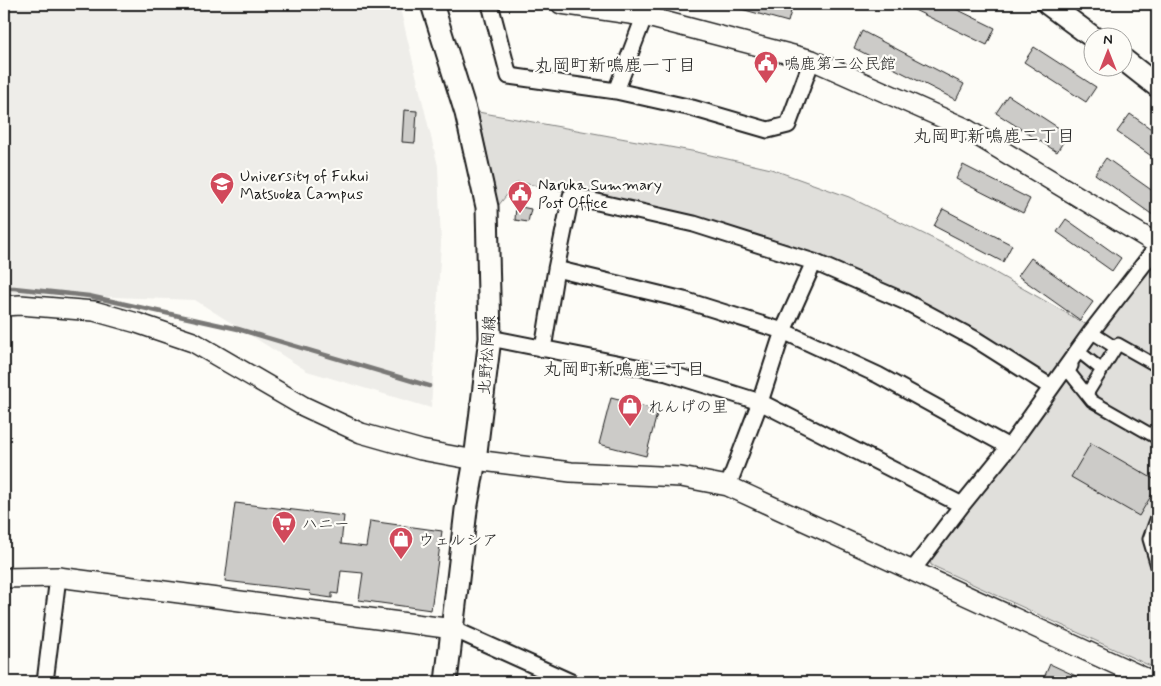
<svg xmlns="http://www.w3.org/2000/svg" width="1161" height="686" font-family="Mynerve,'Klee One',sans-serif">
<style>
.built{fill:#eeede9}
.green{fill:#e0dfdb;stroke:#7e7e7c}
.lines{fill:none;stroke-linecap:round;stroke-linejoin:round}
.stream{stroke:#797876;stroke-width:4.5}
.building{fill:#cccbc8;stroke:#1c1c1c}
.pedestrian-casing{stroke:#1c1c1c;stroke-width:15}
.minor-casing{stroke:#1c1c1c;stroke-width:19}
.tertiary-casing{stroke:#1c1c1c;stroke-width:22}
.secondary-casing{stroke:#1c1c1c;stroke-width:25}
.pedestrian{stroke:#fdfcf7;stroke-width:11}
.minor{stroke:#fdfcf7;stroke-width:15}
.tertiary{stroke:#fdfcf7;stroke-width:19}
.secondary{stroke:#fdfcf7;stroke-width:21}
.labels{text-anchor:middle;stroke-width:4.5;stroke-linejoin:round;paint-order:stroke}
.poi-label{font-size:16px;fill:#1c1c1c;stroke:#fdfcf7;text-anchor:start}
.street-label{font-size:16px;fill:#1c1c1c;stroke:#fdfcf7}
.neighbourhood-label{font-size:18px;fill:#1c1c1c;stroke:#fdfcf7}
</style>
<rect width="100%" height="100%" fill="#fdfcf7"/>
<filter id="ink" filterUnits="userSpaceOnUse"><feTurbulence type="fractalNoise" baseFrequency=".02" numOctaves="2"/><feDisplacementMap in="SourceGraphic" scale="10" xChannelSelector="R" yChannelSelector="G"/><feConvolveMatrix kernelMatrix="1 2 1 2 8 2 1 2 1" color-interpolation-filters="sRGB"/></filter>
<g filter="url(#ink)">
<path class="built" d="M 4,4 L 399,4 L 438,166 L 441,244 L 431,408 L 307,371 L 195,300 L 4,293 Z"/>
<path class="green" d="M 478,112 L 697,152 L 771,169 L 849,197 L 948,246 L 1098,331 L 1157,258 L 1157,669 L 931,565 L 930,558 L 1059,381 L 933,307 L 840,265 L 790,245 L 708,221 L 635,204 L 517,182 L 498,206 Z"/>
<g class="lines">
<path class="stream" d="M 4,288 L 14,288 L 89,296 L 238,329 L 429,386"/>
</g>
<path class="building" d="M 734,4 L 793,4 L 788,22 L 734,7 Z
M 902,4 L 946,4 L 995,28 L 987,45 Z
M 862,31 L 964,84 L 956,100 L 854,48 Z
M 1034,47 L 1096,87 L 1086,102 L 1024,62 Z
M 1008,95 L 1068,134 L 1057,152 L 996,113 Z
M 404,110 L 417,111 L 415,143 L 402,142 Z
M 1130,114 L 1157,133 L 1157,160 L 1117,132 Z
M 1106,158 L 1157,194 L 1157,218 L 1095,174 Z
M 963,165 L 1030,199 L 1023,213 L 956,179 Z
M 516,206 L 531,209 L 528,222 L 515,220 Z
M 943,209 L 1012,245 L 1003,262 L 934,226 Z
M 1066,219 L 1121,258 L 1112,271 L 1057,232 Z
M 1031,258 L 1093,302 L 1080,320 L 1018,276 Z
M 611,398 L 658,410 L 646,456 L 599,444 Z
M 1091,443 L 1157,481 L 1157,486 L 1139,516 L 1071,477 Z
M 235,503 L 344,516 L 341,544 L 366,547 L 370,521 L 442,531 L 431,610 L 359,600 L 363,573 L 341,571 L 338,594 L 332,593 L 332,598 L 311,595 L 310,591 L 225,581 Z
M 1050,664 L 1089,682 L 1042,682 Z"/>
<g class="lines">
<defs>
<path id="pedestrian" d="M 1091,332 L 1116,348
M 1078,351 L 1102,370
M 1069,363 L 1072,366 L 1069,372 L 1092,401 L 1157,438
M 1087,394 L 1118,344 L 1157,366
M 1157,517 L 1149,539 L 1157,566"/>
<path id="minor" d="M 490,4 L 509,76 L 616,91 L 692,108 L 768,130 L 788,125 L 812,60
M 616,91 L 649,4
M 556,269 L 684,300 L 783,331 L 878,375 L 1009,447
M 490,338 L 667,373 L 760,402 L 962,505
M 543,349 L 556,269 L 571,196 L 694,224 L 814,262 L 906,302 L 975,339 L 1051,387
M 728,486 L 760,402 L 783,331 L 814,262
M 912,571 L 962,505 L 1009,447 L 1091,332 L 1157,247
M 453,629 L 571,682
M 45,682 L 58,577"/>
<path id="tertiary" d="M 561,4 L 644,16 L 812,60 L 963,127 L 1157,244
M 4,306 L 20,305 L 94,311 L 137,323 L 193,342 L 303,406 L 361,433 L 421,450 L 475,460 L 571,472 L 681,477 L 728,486 L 1154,682
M 4,578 L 58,577 L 453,629"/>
<path id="secondary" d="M 432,4 L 466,113 L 487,207 L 490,338 L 475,460 L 466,510 L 446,682
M 1048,4 L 1094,38
M 1124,60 L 1157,86"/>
</defs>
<use href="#pedestrian" class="pedestrian-casing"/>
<use href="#minor" class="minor-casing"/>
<use href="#tertiary" class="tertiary-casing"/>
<use href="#secondary" class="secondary-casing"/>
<use href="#pedestrian" class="pedestrian"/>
<use href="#minor" class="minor"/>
<use href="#tertiary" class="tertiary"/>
<use href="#secondary" class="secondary"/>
</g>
</g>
<defs>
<symbol id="civic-pin" viewBox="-11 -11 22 30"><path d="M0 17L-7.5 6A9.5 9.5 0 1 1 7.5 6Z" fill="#d1495b" stroke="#fdfcf7"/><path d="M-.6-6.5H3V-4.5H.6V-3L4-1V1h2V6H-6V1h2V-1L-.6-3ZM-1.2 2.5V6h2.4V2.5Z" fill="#fff"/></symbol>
<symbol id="university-pin" viewBox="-11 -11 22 30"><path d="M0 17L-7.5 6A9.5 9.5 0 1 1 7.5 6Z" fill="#d1495b" stroke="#fdfcf7"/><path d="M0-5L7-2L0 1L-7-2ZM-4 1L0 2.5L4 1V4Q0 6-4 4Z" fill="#fff"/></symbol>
<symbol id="shop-pin" viewBox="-11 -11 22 30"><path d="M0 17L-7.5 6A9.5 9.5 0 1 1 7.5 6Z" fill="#d1495b" stroke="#fdfcf7"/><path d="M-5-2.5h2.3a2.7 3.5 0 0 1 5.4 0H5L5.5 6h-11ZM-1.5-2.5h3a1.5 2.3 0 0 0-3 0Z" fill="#fff"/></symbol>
<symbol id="supermarket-pin" viewBox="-11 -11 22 30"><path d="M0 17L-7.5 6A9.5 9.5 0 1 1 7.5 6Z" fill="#d1495b" stroke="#fdfcf7"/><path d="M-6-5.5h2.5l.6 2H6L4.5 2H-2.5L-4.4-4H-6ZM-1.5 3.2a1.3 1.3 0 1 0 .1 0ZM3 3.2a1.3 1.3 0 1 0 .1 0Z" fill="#fff"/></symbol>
</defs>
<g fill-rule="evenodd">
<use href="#civic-pin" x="752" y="49" width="28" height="38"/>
<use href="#university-pin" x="208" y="170" width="28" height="38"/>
<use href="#civic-pin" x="506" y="179" width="28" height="38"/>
<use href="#shop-pin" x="616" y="392" width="28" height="38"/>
<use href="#supermarket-pin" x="270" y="509" width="28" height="38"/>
<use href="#shop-pin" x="387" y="525" width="28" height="38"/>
</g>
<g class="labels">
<g class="poi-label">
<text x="784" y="69">鳴鹿第二公民館</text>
<text x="240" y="181">University of Fukui<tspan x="240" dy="18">Matsuoka Campus</tspan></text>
<text x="538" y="190">Naruka Summary<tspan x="538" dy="18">Post Office</tspan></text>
<text x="648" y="412">れんげの里</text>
<text x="302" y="529">ハニー</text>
<text x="418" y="545">ウェルシア</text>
</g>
<g class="street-label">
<text transform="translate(486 355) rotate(-86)" y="6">北野松岡線</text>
</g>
<g class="neighbourhood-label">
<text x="615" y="71">丸岡町新鳴鹿一丁目</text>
<text x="994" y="142">丸岡町新鳴鹿二丁目</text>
<text x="624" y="375">丸岡町新鳴鹿三丁目</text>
</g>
</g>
<rect width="1161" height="686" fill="none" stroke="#fdfcf7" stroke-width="20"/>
<rect x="10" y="10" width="1141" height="666" fill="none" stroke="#1c1c1c" stroke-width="2" filter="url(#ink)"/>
<g transform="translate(1108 52)"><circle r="24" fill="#fdfcf7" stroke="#a3a29f"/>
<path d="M0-4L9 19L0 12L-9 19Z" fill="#d1495b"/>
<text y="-8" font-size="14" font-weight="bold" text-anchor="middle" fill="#1c1c1c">N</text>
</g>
</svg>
